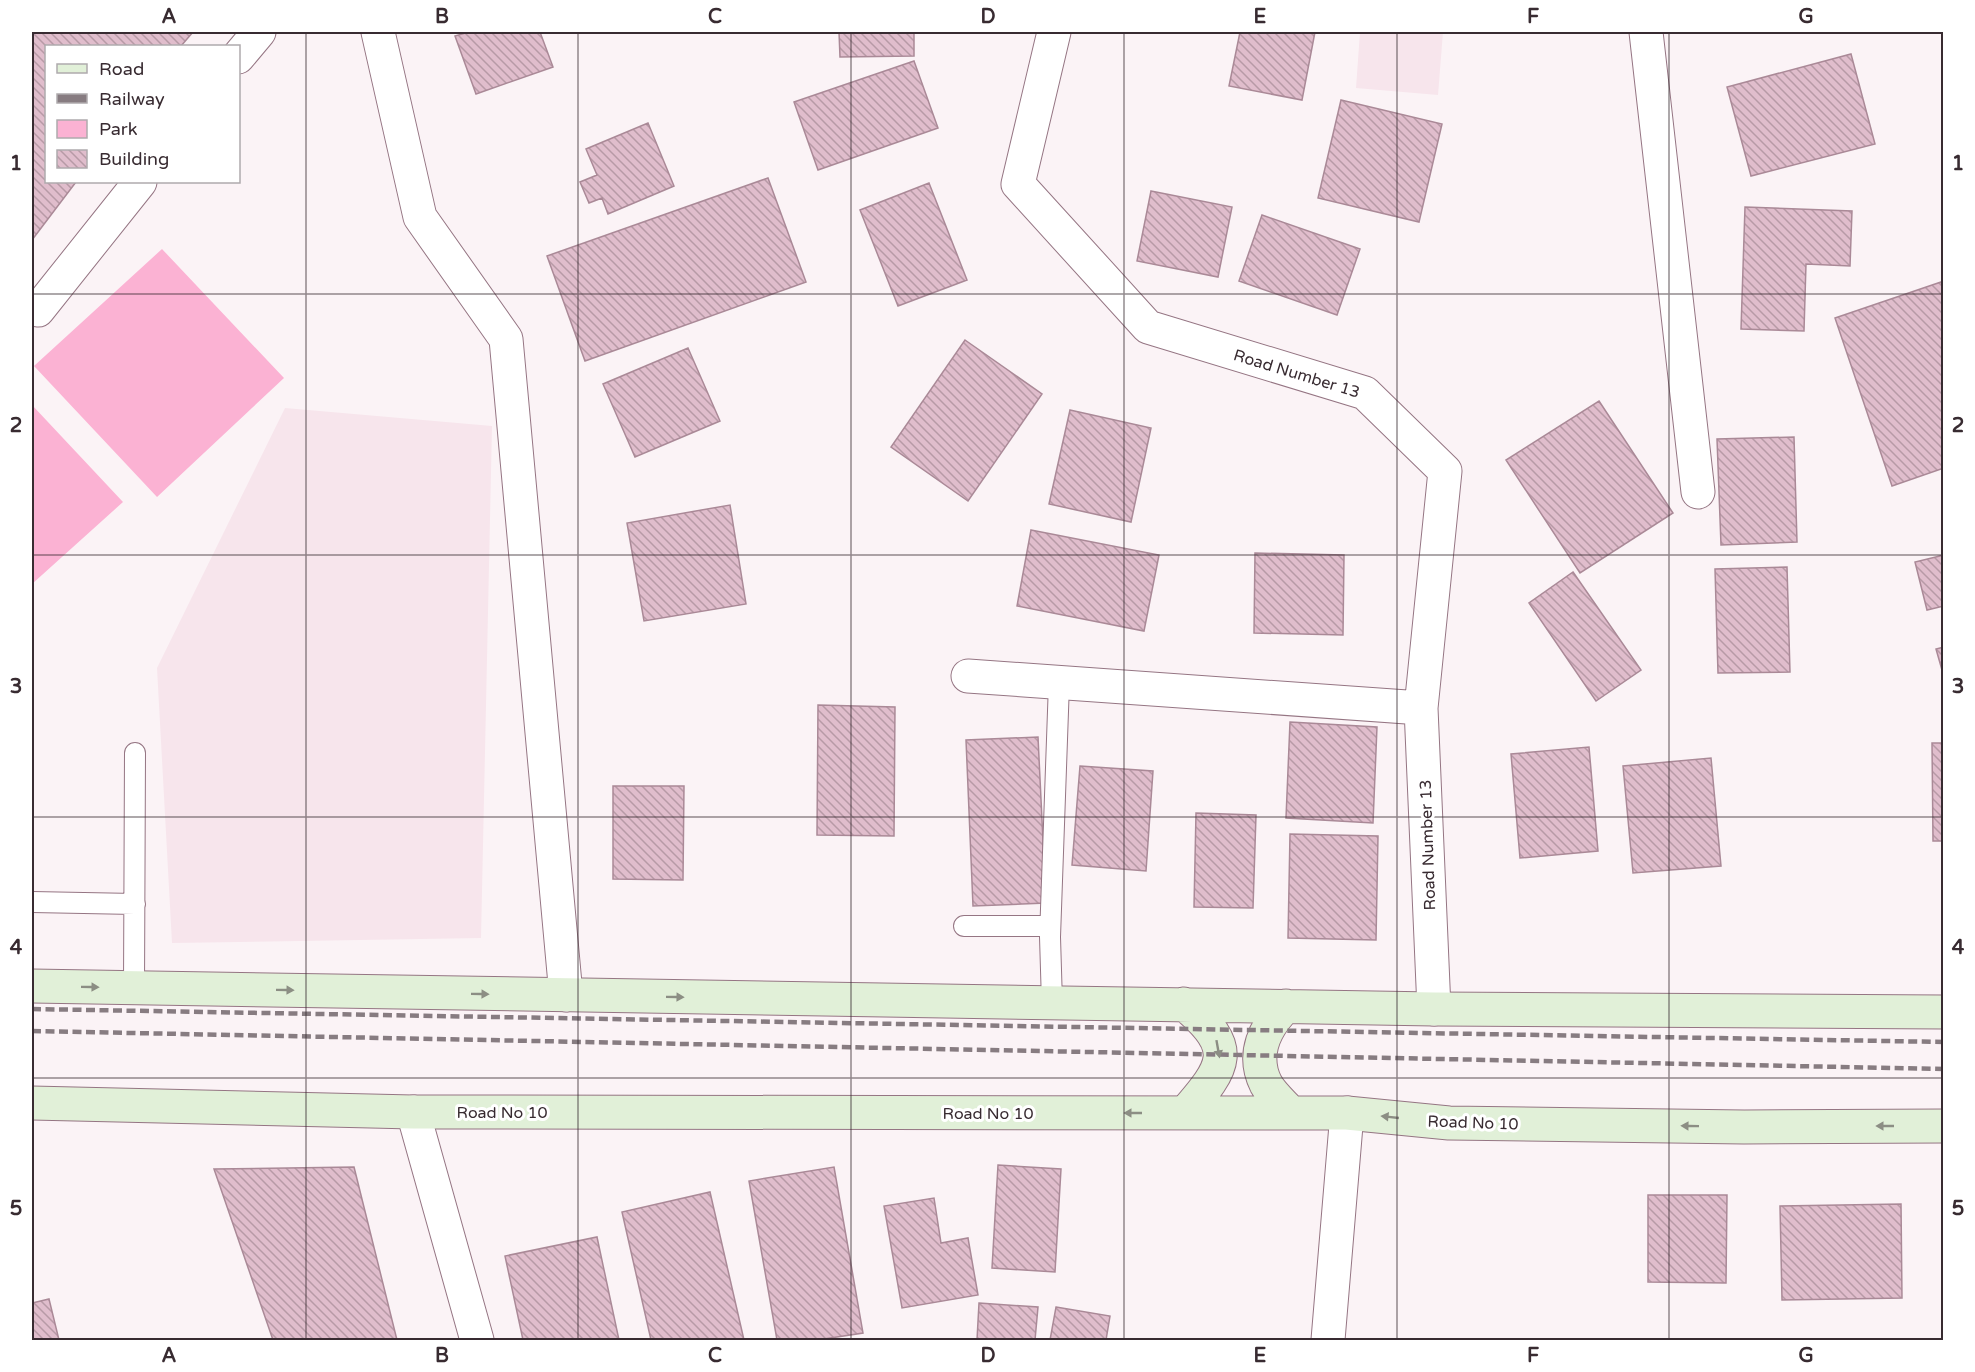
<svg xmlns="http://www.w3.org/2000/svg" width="1975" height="1372" font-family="'Varela Round',sans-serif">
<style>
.built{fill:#f7e5ec}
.green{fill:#fbb2d3}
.building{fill:url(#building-back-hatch);stroke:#aa8997;stroke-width:1.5}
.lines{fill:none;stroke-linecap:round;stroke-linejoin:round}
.lane-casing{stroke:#957583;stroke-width:22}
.street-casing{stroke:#957583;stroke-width:35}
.secondary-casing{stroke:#957583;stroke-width:35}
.lane{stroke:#fff;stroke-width:20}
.street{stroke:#fff;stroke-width:33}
.secondary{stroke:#e1f0d8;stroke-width:33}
.rail{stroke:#877c81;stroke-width:4.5;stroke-dasharray:9 4.5;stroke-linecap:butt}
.oneway{fill:#8c8e84}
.grid{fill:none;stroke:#382b31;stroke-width:1.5;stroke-opacity:0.55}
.labels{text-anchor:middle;stroke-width:6;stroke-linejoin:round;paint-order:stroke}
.street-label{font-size:16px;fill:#382b31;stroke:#fff}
.neatline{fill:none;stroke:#382b31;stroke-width:2}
.grid-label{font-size:20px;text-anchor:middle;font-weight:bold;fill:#382b31}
</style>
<defs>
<pattern id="building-back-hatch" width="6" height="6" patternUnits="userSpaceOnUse" patternTransform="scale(1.5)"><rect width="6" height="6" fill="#e0bdcc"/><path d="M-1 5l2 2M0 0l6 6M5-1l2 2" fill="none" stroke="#b79aa6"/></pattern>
</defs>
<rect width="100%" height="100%" fill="#fbf3f6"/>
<path class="built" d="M 1360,32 L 1443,32 L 1438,95 L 1356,88 Z
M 285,408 L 492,426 L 481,938 L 172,943 L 157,668 Z"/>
<path class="green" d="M 162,249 L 284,378 L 157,497 L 34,366 Z
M 32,405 L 123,502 L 32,584 Z"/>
<path class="building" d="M 32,32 L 193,32 L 181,46 L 46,46 L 46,182 L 76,182 L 32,240 Z
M 469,32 L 540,32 L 553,67 L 476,94 L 455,36 Z
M 839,32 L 914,32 L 914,56 L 840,57 Z
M 1240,32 L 1315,32 L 1302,100 L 1229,86 Z
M 1851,54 L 1875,144 L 1751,176 L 1727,87 Z
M 914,61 L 938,128 L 818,170 L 794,102 Z
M 1341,100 L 1442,124 L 1419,222 L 1318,198 Z
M 648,123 L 674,186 L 608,214 L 602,198 L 589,203 L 580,182 L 597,175 L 586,149 Z
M 768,178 L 806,282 L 585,361 L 547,256 Z
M 929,183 L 967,280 L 898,306 L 860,210 Z
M 1151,191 L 1232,207 L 1218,277 L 1137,261 Z
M 1745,207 L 1852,211 L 1850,266 L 1806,264 L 1804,331 L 1741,329 Z
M 1262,215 L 1360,249 L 1337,315 L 1239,281 Z
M 1941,282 L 1944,289 L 1944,468 L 1892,486 L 1835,318 Z
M 965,340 L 1042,394 L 968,501 L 891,447 Z
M 688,348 L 720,421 L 635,457 L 603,384 Z
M 1599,401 L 1673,513 L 1580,573 L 1506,460 Z
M 1070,410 L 1151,428 L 1131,522 L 1049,504 Z
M 1794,437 L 1797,542 L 1721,545 L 1717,439 Z
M 730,505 L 746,604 L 644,621 L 627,523 Z
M 1031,530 L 1159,555 L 1144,631 L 1017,606 Z
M 1255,553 L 1344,555 L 1343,635 L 1254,633 Z
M 1944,555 L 1944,606 L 1927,610 L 1915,562 Z
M 1787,567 L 1790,672 L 1718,673 L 1715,569 Z
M 1573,572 L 1641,670 L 1596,701 L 1529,603 Z
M 1944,647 L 1944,677 L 1936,649 Z
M 818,705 L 895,707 L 894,836 L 817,835 Z
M 1290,722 L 1377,727 L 1373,823 L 1286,818 Z
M 1038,737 L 1046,903 L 973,906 L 966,740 Z
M 1932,743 L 1944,743 L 1944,841 L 1933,841 Z
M 1589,747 L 1598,851 L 1520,858 L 1511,754 Z
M 1711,758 L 1721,866 L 1633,873 L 1623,766 Z
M 1080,766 L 1153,771 L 1146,871 L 1072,865 Z
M 613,786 L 684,786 L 683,880 L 613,879 Z
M 1196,813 L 1256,815 L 1253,908 L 1194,907 Z
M 1290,834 L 1378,836 L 1376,940 L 1288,938 Z
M 998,1165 L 1061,1169 L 1055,1272 L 992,1268 Z
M 354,1167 L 397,1340 L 273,1340 L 214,1169 Z
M 834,1167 L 863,1333 L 817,1340 L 777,1340 L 749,1181 Z
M 710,1192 L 744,1340 L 651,1340 L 622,1212 Z
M 1648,1195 L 1727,1195 L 1726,1283 L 1648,1282 Z
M 934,1198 L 941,1243 L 968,1238 L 978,1295 L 902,1308 L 884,1206 Z
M 1901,1204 L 1902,1298 L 1782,1300 L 1780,1206 Z
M 597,1237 L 619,1340 L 523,1340 L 505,1256 Z
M 49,1299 L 59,1340 L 32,1340 L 32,1303 Z
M 979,1303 L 1038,1307 L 1035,1340 L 977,1340 Z
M 1056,1307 L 1110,1316 L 1106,1340 L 1050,1340 Z"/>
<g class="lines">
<defs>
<path id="lane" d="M 32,902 L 135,904
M 964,926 L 1050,926
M 134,987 L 135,753
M 1052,1003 L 1050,937 L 1059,683"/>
<path id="street" d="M 378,32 L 420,217 L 506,339 L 566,995
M 1054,32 L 1018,184 L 1148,327 L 1365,393 L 1445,471 L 1421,708 L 1434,1009
M 1646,32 L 1698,492
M 238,57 L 259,32
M 32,309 L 38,310 L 140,182
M 968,676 L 1421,708
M 413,1112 L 477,1340
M 1328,1340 L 1347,1113"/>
<path id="secondary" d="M 32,986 L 1434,1009 L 1944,1012
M 1184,1004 C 1238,1048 1226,1066 1185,1113
M 1286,1006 C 1265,1027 1251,1054 1266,1084 C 1272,1095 1283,1104 1291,1113
M 32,1103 L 413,1112 L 1347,1113 L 1449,1123 L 1744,1127 L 1944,1126"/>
</defs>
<use href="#lane" class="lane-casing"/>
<use href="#street" class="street-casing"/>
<use href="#secondary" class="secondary-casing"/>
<use href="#lane" class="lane"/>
<use href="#street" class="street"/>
<use href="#secondary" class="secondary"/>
<path class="rail" d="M 32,1009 L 1944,1042
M 32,1031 L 1944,1069"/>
</g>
<defs><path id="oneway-solid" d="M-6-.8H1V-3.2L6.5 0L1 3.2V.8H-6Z" transform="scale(1.5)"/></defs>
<g class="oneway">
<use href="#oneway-solid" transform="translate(90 987) rotate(1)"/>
<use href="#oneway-solid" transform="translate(285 990) rotate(1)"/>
<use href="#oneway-solid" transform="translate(480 994) rotate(1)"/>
<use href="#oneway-solid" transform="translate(675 997) rotate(1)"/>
<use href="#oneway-solid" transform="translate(1218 1049) rotate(80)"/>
<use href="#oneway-solid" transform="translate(1133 1113) rotate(-180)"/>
<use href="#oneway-solid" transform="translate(1390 1117) rotate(-174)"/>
<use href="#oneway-solid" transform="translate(1690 1126) rotate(-179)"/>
<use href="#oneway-solid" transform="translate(1885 1126) rotate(180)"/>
</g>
<path class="grid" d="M 306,32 L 306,1340M 578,32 L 578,1340M 851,32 L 851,1340M 1124,32 L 1124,1340M 1397,32 L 1397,1340M 1669,32 L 1669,1340M 32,294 L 1944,294M 32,555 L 1944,555M 32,817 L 1944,817M 32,1078 L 1944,1078"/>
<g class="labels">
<g class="street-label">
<text transform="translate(1297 373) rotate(17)" y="6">Road Number 13</text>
<text transform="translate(1427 845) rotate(-92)" y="6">Road Number 13</text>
<text x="502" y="1118">Road No 10</text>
<text x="988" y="1119">Road No 10</text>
<text transform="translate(1473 1122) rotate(2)" y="6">Road No 10</text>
</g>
</g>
<rect width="1975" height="1372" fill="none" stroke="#ffffff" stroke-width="66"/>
<rect x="45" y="45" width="195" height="138" fill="#ffffff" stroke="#afaaad" stroke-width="1.5"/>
<rect x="57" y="64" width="30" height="9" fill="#e1f0d8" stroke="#afaaad" stroke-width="1.5"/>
<text x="99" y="75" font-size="18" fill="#382b31">Road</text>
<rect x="57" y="94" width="30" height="9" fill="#877c81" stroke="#afaaad" stroke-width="1.5"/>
<text x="99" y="105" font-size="18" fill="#382b31">Railway</text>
<rect x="57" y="120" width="30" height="18" fill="#fbb2d3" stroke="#afaaad" stroke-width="1.5"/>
<text x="99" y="135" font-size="18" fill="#382b31">Park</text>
<rect x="57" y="150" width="30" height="18" fill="url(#building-back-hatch)" stroke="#afaaad" stroke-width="1.5"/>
<text x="99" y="165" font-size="18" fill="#382b31">Building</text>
<rect x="33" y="33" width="1909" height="1306" class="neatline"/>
<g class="grid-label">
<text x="169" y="23">A</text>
<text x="442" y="23">B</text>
<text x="715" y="23">C</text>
<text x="988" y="23">D</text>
<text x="1260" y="23">E</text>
<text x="1533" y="23">F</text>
<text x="1806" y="23">G</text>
<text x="16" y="170">1</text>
<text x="1958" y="170">1</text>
<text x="16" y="432">2</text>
<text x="1958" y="432">2</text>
<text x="16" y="693">3</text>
<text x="1958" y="693">3</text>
<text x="16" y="954">4</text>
<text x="1958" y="954">4</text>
<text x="16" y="1215">5</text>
<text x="1958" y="1215">5</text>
<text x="169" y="1362">A</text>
<text x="442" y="1362">B</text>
<text x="715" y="1362">C</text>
<text x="988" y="1362">D</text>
<text x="1260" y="1362">E</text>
<text x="1533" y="1362">F</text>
<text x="1806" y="1362">G</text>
</g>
</svg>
